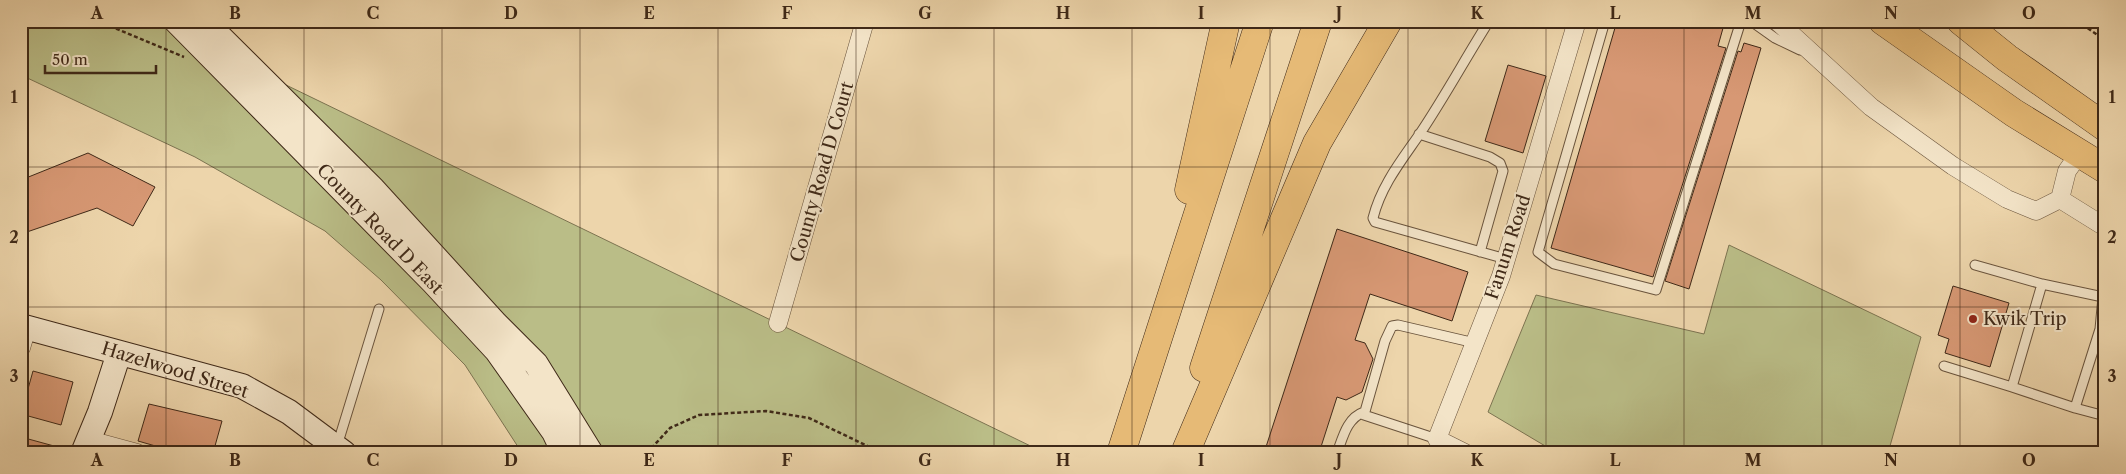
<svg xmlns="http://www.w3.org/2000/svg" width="2126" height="474" font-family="'Libre Caslon Text',serif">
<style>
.green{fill:#babd87;stroke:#7c7350}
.building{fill:#d79874;stroke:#3f2918}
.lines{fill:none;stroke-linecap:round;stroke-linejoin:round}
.lane-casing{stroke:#6a543d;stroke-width:11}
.street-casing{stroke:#6a543d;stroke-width:19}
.secondary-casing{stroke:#3f2918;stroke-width:26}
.primary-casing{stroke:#3f2918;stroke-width:29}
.highway-casing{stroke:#3f2918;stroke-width:29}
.path{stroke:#3f2918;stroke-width:2.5;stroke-dasharray:4 2.5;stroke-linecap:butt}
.lane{stroke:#f3e4c8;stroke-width:9}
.street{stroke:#f3e4c8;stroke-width:18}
.secondary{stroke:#f3e4c8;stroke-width:24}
.primary{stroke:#e6ba76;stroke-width:28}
.highway{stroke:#e6ba76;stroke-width:28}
.grid{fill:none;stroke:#3f2918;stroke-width:1;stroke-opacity:0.55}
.poi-dot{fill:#8f2418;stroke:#f3e4c8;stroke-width:2}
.labels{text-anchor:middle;stroke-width:4;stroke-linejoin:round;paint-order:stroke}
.street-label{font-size:18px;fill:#3f2918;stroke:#f3e4c8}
.poi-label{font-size:18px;fill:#3f2918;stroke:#f3e4c8;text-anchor:start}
.neatline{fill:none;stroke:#3f2918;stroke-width:2}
.grid-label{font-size:16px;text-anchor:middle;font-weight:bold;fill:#3f2918}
</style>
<rect width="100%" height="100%" fill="#edd5ab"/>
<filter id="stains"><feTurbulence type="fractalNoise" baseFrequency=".004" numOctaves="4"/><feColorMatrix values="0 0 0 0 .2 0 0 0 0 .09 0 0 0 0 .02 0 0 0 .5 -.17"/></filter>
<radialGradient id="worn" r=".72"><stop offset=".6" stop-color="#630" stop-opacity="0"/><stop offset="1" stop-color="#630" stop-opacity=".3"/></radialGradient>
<path class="green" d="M 21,21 L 154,21 L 1045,453 L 522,453 L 465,365 L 381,280 L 325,231 L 195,157 L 21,75 Z
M 1729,245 L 1921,337 L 1888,453 L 1557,453 L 1488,412 L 1536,295 L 1704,334 Z"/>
<path class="building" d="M 1617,21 L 1725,21 L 1718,46 L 1726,48 L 1653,277 L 1551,248 Z
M 1744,43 L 1761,48 L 1689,289 L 1665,281 L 1738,51 L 1741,52 Z
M 1508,65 L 1546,76 L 1523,153 L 1485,141 Z
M 88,153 L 155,187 L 133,226 L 97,208 L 21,234 L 21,180 Z
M 1337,229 L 1468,272 L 1452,321 L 1370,294 L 1355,340 L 1365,343 L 1373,359 L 1362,392 L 1346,400 L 1337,397 L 1319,453 L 1264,453 Z
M 1953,286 L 2009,303 L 1990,367 L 1945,353 L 1949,339 L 1938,335 Z
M 33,371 L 73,382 L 61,425 L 21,414 Z
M 149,404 L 222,421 L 213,453 L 180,453 L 138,441 Z
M 21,437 L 65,449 L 64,453 L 21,453 Z"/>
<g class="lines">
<defs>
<path id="lane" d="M 1489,21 C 1465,59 1444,98 1419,135 C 1401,161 1381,186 1373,218 L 1375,222 L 1506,259
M 1605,21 L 1538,252 L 1554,264 L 1656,290 L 1741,21
M 1751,21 L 1775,38 L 1800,50
M 1419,134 L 1490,157 L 1500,163 L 1503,171 L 1480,252
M 1975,265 L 2042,284 L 2103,297 L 2100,329 L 2075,408 L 2105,416
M 1944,366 L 2012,387 L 2042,284
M 2012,387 L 2075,408
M 1437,439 L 1364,415 L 1385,341 L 1392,326 L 1398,325 L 1475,343
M 337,446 L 379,309
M 1337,453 C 1343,437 1347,418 1364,412"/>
<path id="street" d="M 1777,21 L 1871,107 L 1953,166 L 2007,199 L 2036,211 L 2060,199 L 2105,227
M 2060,199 L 2067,171 L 2079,154
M 778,323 L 865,21
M 21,348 L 27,328
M 89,440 L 137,453
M 1465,453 L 1437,439 L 1501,276 L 1577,21"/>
<path id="secondary" d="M 176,21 L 433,282 L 497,351 L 554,432 L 564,453
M 204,21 L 373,189 L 496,324 L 536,364 L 591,453
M 21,326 L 242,386 L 289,412 L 344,453
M 83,453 L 100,412 L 119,353"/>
<path id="primary" d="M 1883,21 L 2014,113 L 2105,169
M 1961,21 L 2007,58 L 2105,127"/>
<path id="highway" d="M 1189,190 L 1226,21
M 1204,368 L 1318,21
M 1121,453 L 1260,21
M 1185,453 L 1317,143 L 1388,21"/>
</defs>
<use href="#lane" class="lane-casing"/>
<use href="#street" class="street-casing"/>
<use href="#secondary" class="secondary-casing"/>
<use href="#primary" class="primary-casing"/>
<use href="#highway" class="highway-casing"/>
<path class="path" d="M 98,21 L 184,57
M 151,21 L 158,27
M 2077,21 L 2105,40
M 647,453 L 670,428 L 699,415 L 766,411 L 809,418 L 882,453"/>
<use href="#lane" class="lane"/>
<use href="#street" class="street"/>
<use href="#secondary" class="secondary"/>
<use href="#primary" class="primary"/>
<use href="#highway" class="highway"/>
</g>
<path class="grid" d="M 166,21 L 166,453M 304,21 L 304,453M 442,21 L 442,453M 580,21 L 580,453M 718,21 L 718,453M 856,21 L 856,453M 994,21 L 994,453M 1132,21 L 1132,453M 1270,21 L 1270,453M 1408,21 L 1408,453M 1546,21 L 1546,453M 1684,21 L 1684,453M 1822,21 L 1822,453M 1960,21 L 1960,453M 21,167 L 2105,167M 21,307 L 2105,307"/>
<circle class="poi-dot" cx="1973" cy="319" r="5"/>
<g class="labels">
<g class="street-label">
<text transform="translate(822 172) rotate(-74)" y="6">County Road D Court</text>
<text transform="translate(380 229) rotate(46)" y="6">County Road D East</text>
<text transform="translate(1508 247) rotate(-72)" y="6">Fanum Road</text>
<text transform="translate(175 370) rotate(17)" y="6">Hazelwood Street</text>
</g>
<g class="poi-label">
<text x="1983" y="325">Kwik Trip</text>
</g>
</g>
<rect width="2126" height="474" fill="none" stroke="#edd5ab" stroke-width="55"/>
<path d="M45 65v8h111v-8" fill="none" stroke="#3f2918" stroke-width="2.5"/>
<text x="52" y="65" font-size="15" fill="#3f2918" stroke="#f3e4c8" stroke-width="4" paint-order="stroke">50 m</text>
<rect x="28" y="28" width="2070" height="418" class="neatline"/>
<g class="grid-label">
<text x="97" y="19">A</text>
<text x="235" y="19">B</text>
<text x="373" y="19">C</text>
<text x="511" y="19">D</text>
<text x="649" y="19">E</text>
<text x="787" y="19">F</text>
<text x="925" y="19">G</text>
<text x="1063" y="19">H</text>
<text x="1201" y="19">I</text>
<text x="1339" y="19">J</text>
<text x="1477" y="19">K</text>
<text x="1615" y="19">L</text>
<text x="1753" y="19">M</text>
<text x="1891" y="19">N</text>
<text x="2029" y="19">O</text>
<text x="14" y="103">1</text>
<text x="2112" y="103">1</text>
<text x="14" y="243">2</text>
<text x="2112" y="243">2</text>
<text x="14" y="382">3</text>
<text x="2112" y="382">3</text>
<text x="97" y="466">A</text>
<text x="235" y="466">B</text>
<text x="373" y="466">C</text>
<text x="511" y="466">D</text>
<text x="649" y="466">E</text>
<text x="787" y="466">F</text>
<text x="925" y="466">G</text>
<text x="1063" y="466">H</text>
<text x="1201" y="466">I</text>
<text x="1339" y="466">J</text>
<text x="1477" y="466">K</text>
<text x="1615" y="466">L</text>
<text x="1753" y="466">M</text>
<text x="1891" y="466">N</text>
<text x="2029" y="466">O</text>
</g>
<rect width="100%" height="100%" filter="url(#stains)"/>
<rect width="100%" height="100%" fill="url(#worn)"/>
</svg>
